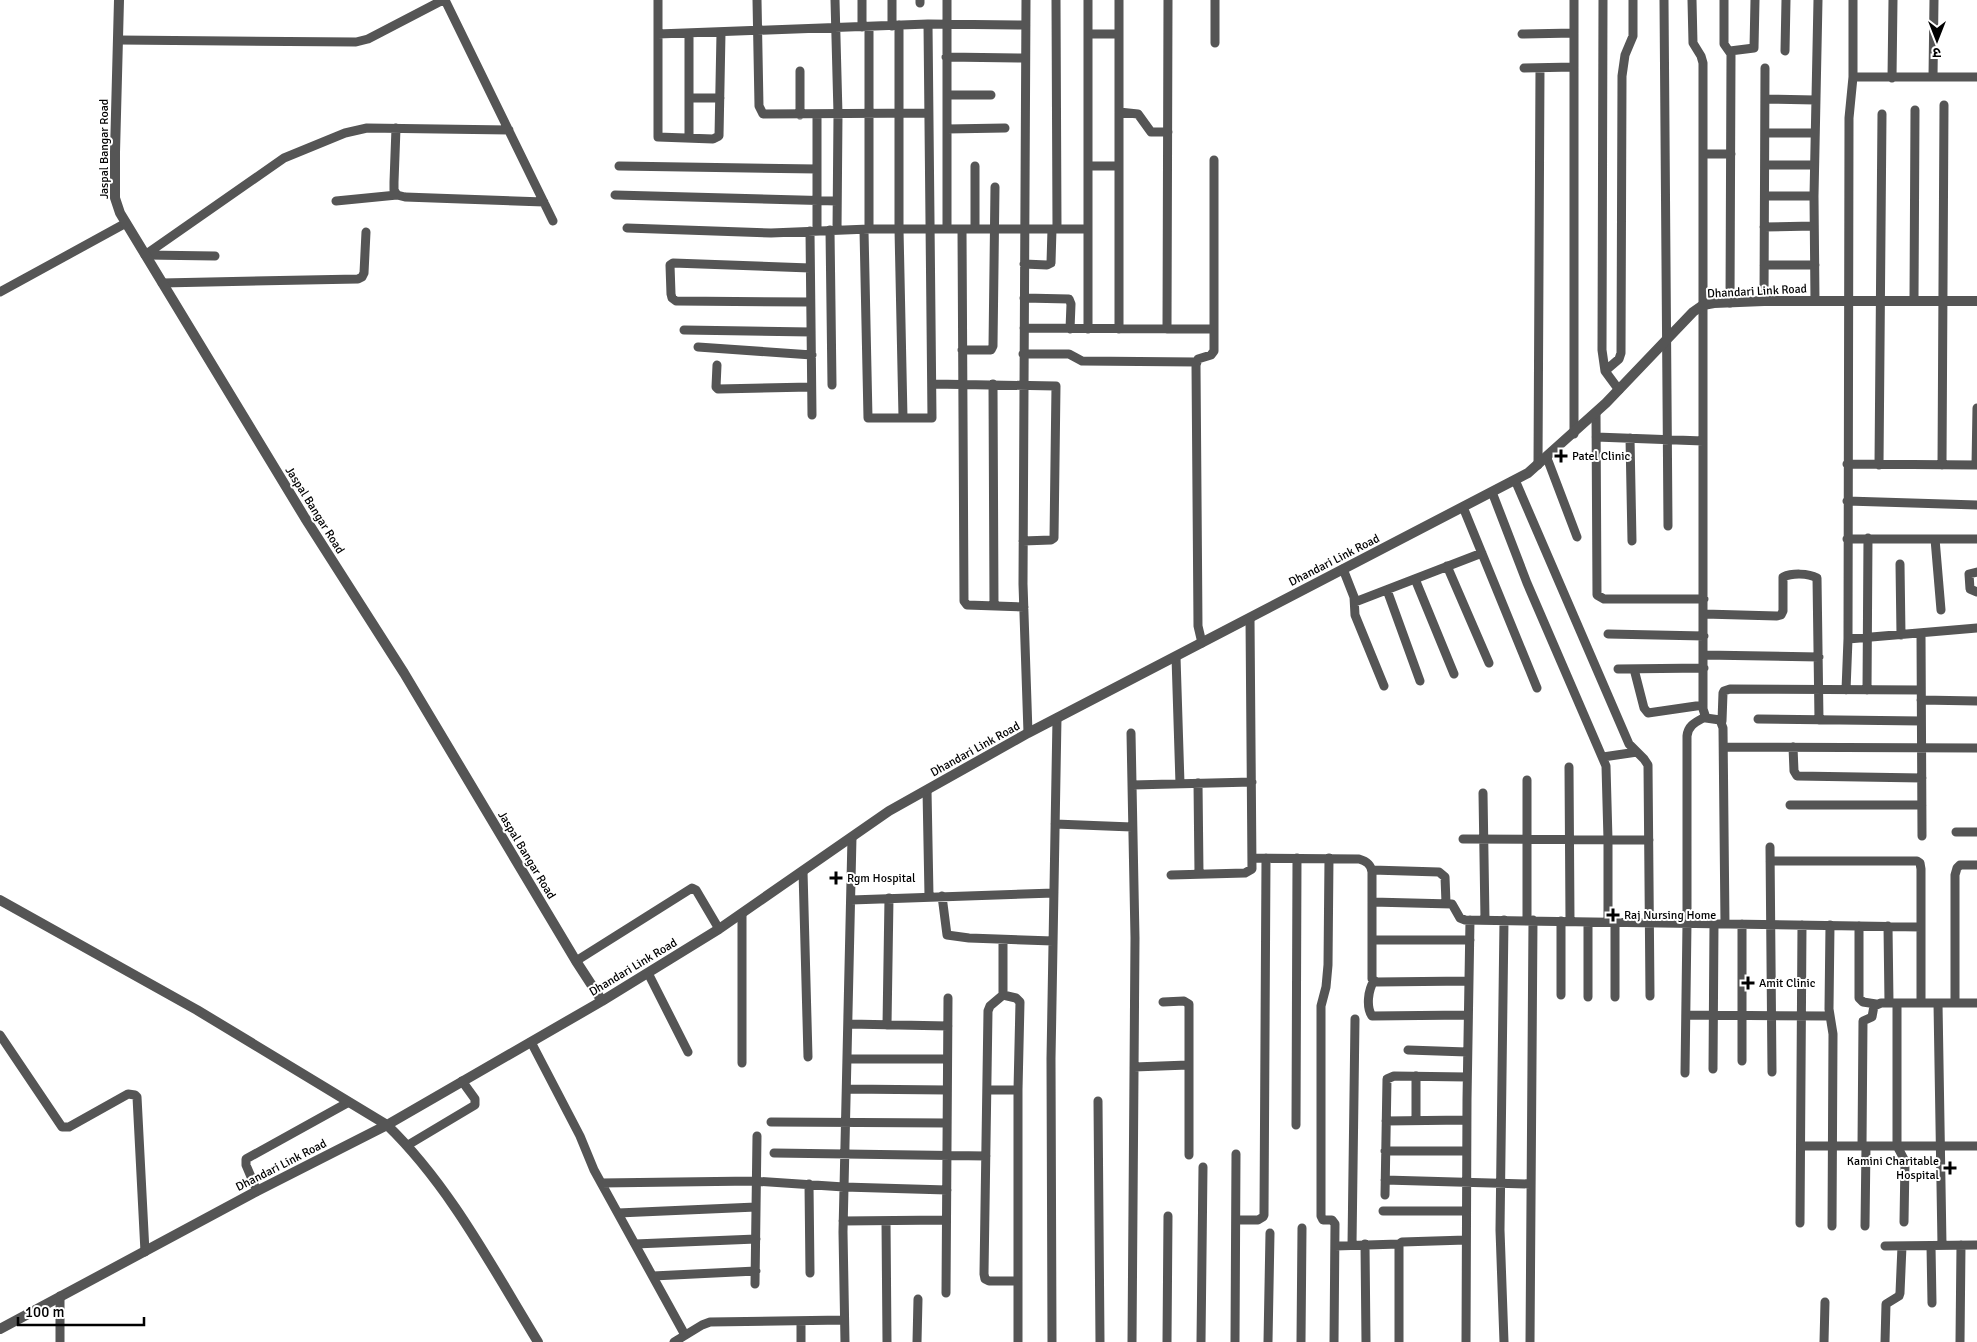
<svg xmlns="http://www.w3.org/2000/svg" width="1977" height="1342" font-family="Signika,'Noto Sans Devanagari',sans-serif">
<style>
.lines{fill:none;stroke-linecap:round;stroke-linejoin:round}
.minor{stroke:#555;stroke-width:9}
.tertiary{stroke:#555;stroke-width:10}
.poi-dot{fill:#000;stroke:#fff;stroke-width:2}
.labels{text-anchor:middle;stroke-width:4;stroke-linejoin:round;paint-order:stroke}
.street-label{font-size:12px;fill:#000;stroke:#fff}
.poi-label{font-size:12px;fill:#000;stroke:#fff;text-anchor:start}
</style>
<rect width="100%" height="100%" fill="#fff"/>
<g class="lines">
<path class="minor" d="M 445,0 L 553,221
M 658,0 L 658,137 L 713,139 L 719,136 L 721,33
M 757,0 L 759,106 L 763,114 L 929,113
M 835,0 L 838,114 L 837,230
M 862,0 L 862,27
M 892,0 L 892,26
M 947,0 L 947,229
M 1026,0 L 1023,584 L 1028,733
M 1056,0 L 1057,229
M 1119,0 L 1119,329
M 1603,0 L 1602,350 L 1605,371 L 1619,390
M 1664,0 L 1668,526
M 1692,0 L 1693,43 L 1701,56 L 1703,63 L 1703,709 L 1706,718 L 1720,720 L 1723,728 L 1725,924
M 1724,0 L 1724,44 L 1731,54 L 1730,303
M 920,3 L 920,0
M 899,25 L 899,229 L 903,417
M 869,27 L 869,229
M 689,33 L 689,138
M 658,34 L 928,24 L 1026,25
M 1088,34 L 1119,34
M 1522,34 L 1574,33
M 119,40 L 356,42 L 368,39 L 443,0
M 1215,43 L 1215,0
M 1730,51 L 1754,48 L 1755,0
M 1785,51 L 1786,0
M 946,57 L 1025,58
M 1524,68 L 1574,67
M 800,71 L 800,115
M 1853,77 L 1977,77
M 1933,77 L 1934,0
M 1892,78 L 1893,0
M 947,95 L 991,95
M 689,98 L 720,98
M 1765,99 L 1815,100
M 1119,112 L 1138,114 L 1151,132 L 1168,132
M 817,114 L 817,231
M 396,128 L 394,182 L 394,190 L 397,195 L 405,197 L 544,202
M 947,129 L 1005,128
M 1765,133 L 1815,133
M 1703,154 L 1731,154
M 1765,165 L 1814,165
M 619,166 L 817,169
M 975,166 L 975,229
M 1088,166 L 1119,166
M 615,195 L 837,201
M 1765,196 L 1814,196
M 336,201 L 397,195
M 1764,227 L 1814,226
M 627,228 L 771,233 L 869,229 L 1088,229
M 962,229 L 964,601 L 967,605 L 1024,607
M 830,230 L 832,385
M 864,230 L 868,418 L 932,418 L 928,24
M 810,231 L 812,415
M 145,255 L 284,158 L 345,133 L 367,128 L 509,130
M 146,255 L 215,256
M 1024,264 L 1047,265 L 1051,263 L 1052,229
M 1764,265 L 1815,265
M 810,268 L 673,263 L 670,265 L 671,294 L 672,298 L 676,301 L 810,302
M 162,283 L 358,279 L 362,277 L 364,273 L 366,232
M 0,292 L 126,223
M 1024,298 L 1069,299 L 1071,304 L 1070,329
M 1914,300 L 1915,110
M 1764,301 L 1765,68
M 1815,301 L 1814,196 L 1818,0
M 1024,328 L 1214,329
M 1088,329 L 1088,0
M 1167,329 L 1168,0
M 684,330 L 811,332
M 698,347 L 812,355
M 962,350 L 991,350 L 993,346 L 995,187
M 1023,354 L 1069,354 L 1082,361 L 1196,362
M 717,365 L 716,387 L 718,389 L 811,387
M 1605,371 L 1619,359 L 1621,353 L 1622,76 L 1625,55 L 1633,36 L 1633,0
M 933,384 L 1056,386 L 1054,538 L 1051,540 L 1023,541
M 993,384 L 994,606
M 1596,413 L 1597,595 L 1604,599 L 1704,599
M 1574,434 L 1574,0
M 1596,437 L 1703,441
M 1630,438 L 1632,541
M 1547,458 L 1577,537
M 1847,464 L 1977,465
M 1538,465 L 1540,68
M 1879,465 L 1882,114
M 1942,465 L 1944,105
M 1976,465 L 1977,408
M 1515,480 L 1629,744 L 1644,759 L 1648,765 L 1650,996
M 1492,492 L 1527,583 L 1606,766 L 1608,840 L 1608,922
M 1847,501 L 1977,505
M 1463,507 L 1537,688
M 1847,539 L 1977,539
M 1935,539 L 1941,610
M 1900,564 L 1901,635
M 1447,566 L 1489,663
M 1343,569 L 1354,597 L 1355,615 L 1384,686
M 1977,572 L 1969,574 L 1970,589 L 1977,592
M 1415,579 L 1454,674
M 1387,590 L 1420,681
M 1355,602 L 1482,553
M 1704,614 L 1777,616 L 1781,615 L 1783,611 L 1783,577 C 1792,573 1808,573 1817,578 L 1819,720
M 1921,633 L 1922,836
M 1608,634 L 1704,636
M 1848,639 L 1977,628
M 1202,643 L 1198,626 L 1196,365 L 1198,359 L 1211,355 L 1214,351 L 1214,160
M 1704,655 L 1819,657
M 1176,657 L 1180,784
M 1618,669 L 1704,668
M 1634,669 L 1644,708 L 1648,713 L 1703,705
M 1846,690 L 1848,639 L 1849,118 L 1853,77 L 1853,0
M 1867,690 L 1868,538
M 1921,700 L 1977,701
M 1758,719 L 1921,721
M 1722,721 L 1723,693 L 1724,691 L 1730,689 L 1921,690
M 1131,733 L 1135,938 L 1132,1342
M 1724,747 L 1977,748
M 1793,747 L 1794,771 L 1797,776 L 1922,778
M 1603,757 L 1637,752
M 1569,767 L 1570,921
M 1527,780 L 1527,920
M 1198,783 L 1199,874
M 1132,785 L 1252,782
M 927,790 L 929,896
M 1483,793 L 1485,920
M 1790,805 L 1922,805
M 1055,824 L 1132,827
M 1956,832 L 1977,832
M 1463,839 L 1649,840
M 1770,847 L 1772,1072
M 1253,858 L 1359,859 C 1366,861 1371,864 1372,872 L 1372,979 L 1377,982 L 1469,981
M 1329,858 L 1328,965 L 1326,987 L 1321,1006 L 1321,1216 L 1323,1220 L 1332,1220 L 1335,1224 L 1334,1342
M 1770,861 L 1917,861 L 1920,863 L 1921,869 L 1921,1003
M 1372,870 L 1439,872 L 1445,877 L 1446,903
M 803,871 L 808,1057
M 1171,875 L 1245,873 L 1252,869 L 1250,618
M 942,896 L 947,935 L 969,938 L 1053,941
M 851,900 L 1054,893
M 1372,902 L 1452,904 L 1460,918 L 1465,920 L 1921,927
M 742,914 L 742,1063
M 1588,922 L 1588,997
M 1742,924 L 1742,1061
M 1830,925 L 1829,1009 L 1833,1034 L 1832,1226
M 1859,926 L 1859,998 L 1863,1002 L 1876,1004
M 1888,926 L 1889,1003
M 1003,940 L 1003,995 L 990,1006 L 988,1011 L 984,1274 L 985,1279 L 989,1281 L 1018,1281
M 1372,940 L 1470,940
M 576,961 L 692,888 L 696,890 L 719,929
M 648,973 L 688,1052
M 1374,981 C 1368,990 1366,1007 1372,1016 L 1468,1015
M 1003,995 L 1016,998 L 1020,1002 L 1018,1090 L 1018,1342
M 1561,995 L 1561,921
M 1615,997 L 1615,922
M 1163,1002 L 1184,1001 L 1189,1004 L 1189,1155
M 1897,1003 L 1897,1146 L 1905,1161 L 1904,1222
M 1938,1003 L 1942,1245
M 1955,1003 L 1955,875 L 1957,868 L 1960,865 L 1977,865
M 1686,1015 L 1829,1016
M 849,1024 L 948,1026
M 887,1025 L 889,898
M 0,1035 L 62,1127 L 69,1127 L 128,1094 L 135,1095 L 137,1097 L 145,1252
M 531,1042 L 580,1136 L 594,1170 L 685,1335
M 1408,1050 L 1467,1052
M 848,1059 L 947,1059
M 1134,1067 L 1188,1065
M 1713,1069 L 1714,923
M 1685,1073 L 1687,923 L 1687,736 C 1688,725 1696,722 1705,717
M 847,1089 L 947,1090
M 987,1090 L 1018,1090
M 1098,1101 L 1100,1342
M 1416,1120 L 1416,1076
M 1386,1121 L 1466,1120
M 771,1122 L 947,1123
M 1296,1125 L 1297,858
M 408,1145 L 475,1105 L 475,1099 L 462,1081
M 1802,1146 L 1977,1146
M 1862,1146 L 1863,1021 L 1872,1017 L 1874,1006 L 1881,1003 L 1977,1003
M 1385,1151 L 1466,1151
M 774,1153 L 986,1156
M 1385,1180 L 1530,1184
M 601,1183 L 754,1181 L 844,1187 L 947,1190
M 809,1184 L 810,1273
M 257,1191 L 246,1165 L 246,1159 L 349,1102
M 1385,1195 L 1387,1079 L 1394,1076 L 1467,1077
M 1383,1211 L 1466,1211
M 618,1213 L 756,1207
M 1236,1220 L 1258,1220 L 1263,1217 L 1264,1215 L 1266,858
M 843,1221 L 946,1220
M 886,1221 L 887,1342
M 1800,1223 L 1802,925
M 1865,1226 L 1866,1146
M 635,1244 L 756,1239
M 1365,1244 L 1366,1342
M 1352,1245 L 1355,1019
M 1335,1246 L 1399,1244
M 1885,1246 L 1977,1245
M 1931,1246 L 1932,1303
M 653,1276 L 756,1271
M 755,1284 L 757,1136
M 946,1293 L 948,998
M 60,1296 L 60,1342
M 801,1321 L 801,1342
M 674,1342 L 702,1325 L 710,1322 L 844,1320
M 845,1342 L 843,1232 L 852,837
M 917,1342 L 918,1299
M 1052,1342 L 1051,1059 L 1057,718
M 1167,1342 L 1168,1216
M 1201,1342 L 1203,1167
M 1235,1342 L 1236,1154
M 1268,1342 L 1270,1233
M 1301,1342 L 1302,1228
M 1399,1342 L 1399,1244 L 1402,1242 L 1466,1240
M 1466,1342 L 1467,1100 L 1470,920
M 1504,1342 L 1500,1230 L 1504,920
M 1530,1342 L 1533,920
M 1824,1342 L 1825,1302
M 1885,1342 L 1886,1304 L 1899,1296 L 1900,1293 L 1902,1246
M 1960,1342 L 1961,1245"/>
<path class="tertiary" d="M 119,0 L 115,152 L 115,198 L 120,213 L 305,518 L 404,673 L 576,961 L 602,1001
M 0,900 L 197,1010 L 387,1125 C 450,1186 492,1267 538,1342
M 0,1329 L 257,1191 L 387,1125 L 602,1001 L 719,929 L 889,811 L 1028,733 L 1528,473 L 1606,403 L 1693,312 L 1703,305 L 1714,303 L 1764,301 L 1977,301"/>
</g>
<g class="poi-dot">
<path d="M1558.5 448.5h5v5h5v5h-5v5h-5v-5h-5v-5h5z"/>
<path d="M833.5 870.5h5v5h5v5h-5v5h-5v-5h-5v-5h5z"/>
<path d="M1610.5 907.5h5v5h5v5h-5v5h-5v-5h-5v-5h5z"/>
<path d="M1745.5 975.5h5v5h5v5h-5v5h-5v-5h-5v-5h5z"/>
<path d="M1947.5 1160.5h5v5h5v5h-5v5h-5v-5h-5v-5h5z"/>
</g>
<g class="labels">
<g class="street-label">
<text transform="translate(104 149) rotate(-90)" y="4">Jaspal Bangar Road</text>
<text transform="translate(1757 291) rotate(-3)" y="4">Dhandari Link Road</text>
<text transform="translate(315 510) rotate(58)" y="4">Jaspal Bangar Road</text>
<text transform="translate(1334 560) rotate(-27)" y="4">Dhandari Link Road</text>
<text transform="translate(975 749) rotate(-29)" y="4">Dhandari Link Road</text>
<text transform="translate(527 855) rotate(59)" y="4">Jaspal Bangar Road</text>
<text transform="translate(633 967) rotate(-31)" y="4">Dhandari Link Road</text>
<text transform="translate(281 1165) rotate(-27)" y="4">Dhandari Link Road</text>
</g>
<g class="poi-label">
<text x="1572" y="460">Patel Clinic</text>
<text x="847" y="882">Rgm Hospital</text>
<text x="1624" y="919">Raj Nursing Home</text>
<text x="1759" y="987">Amit Clinic</text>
<text x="1939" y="1165" text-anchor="end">Kamini Charitable<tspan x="1939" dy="14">Hospital</tspan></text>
</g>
</g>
<g transform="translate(1937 40) rotate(180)" stroke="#ffffff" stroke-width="4" paint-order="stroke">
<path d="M0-4L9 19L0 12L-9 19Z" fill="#000000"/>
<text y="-8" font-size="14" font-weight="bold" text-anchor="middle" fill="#000000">उ</text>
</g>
<path d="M18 1317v8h126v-8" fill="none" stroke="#000000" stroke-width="2.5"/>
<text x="25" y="1317" font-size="15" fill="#000000" stroke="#ffffff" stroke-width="4" paint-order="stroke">100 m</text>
</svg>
